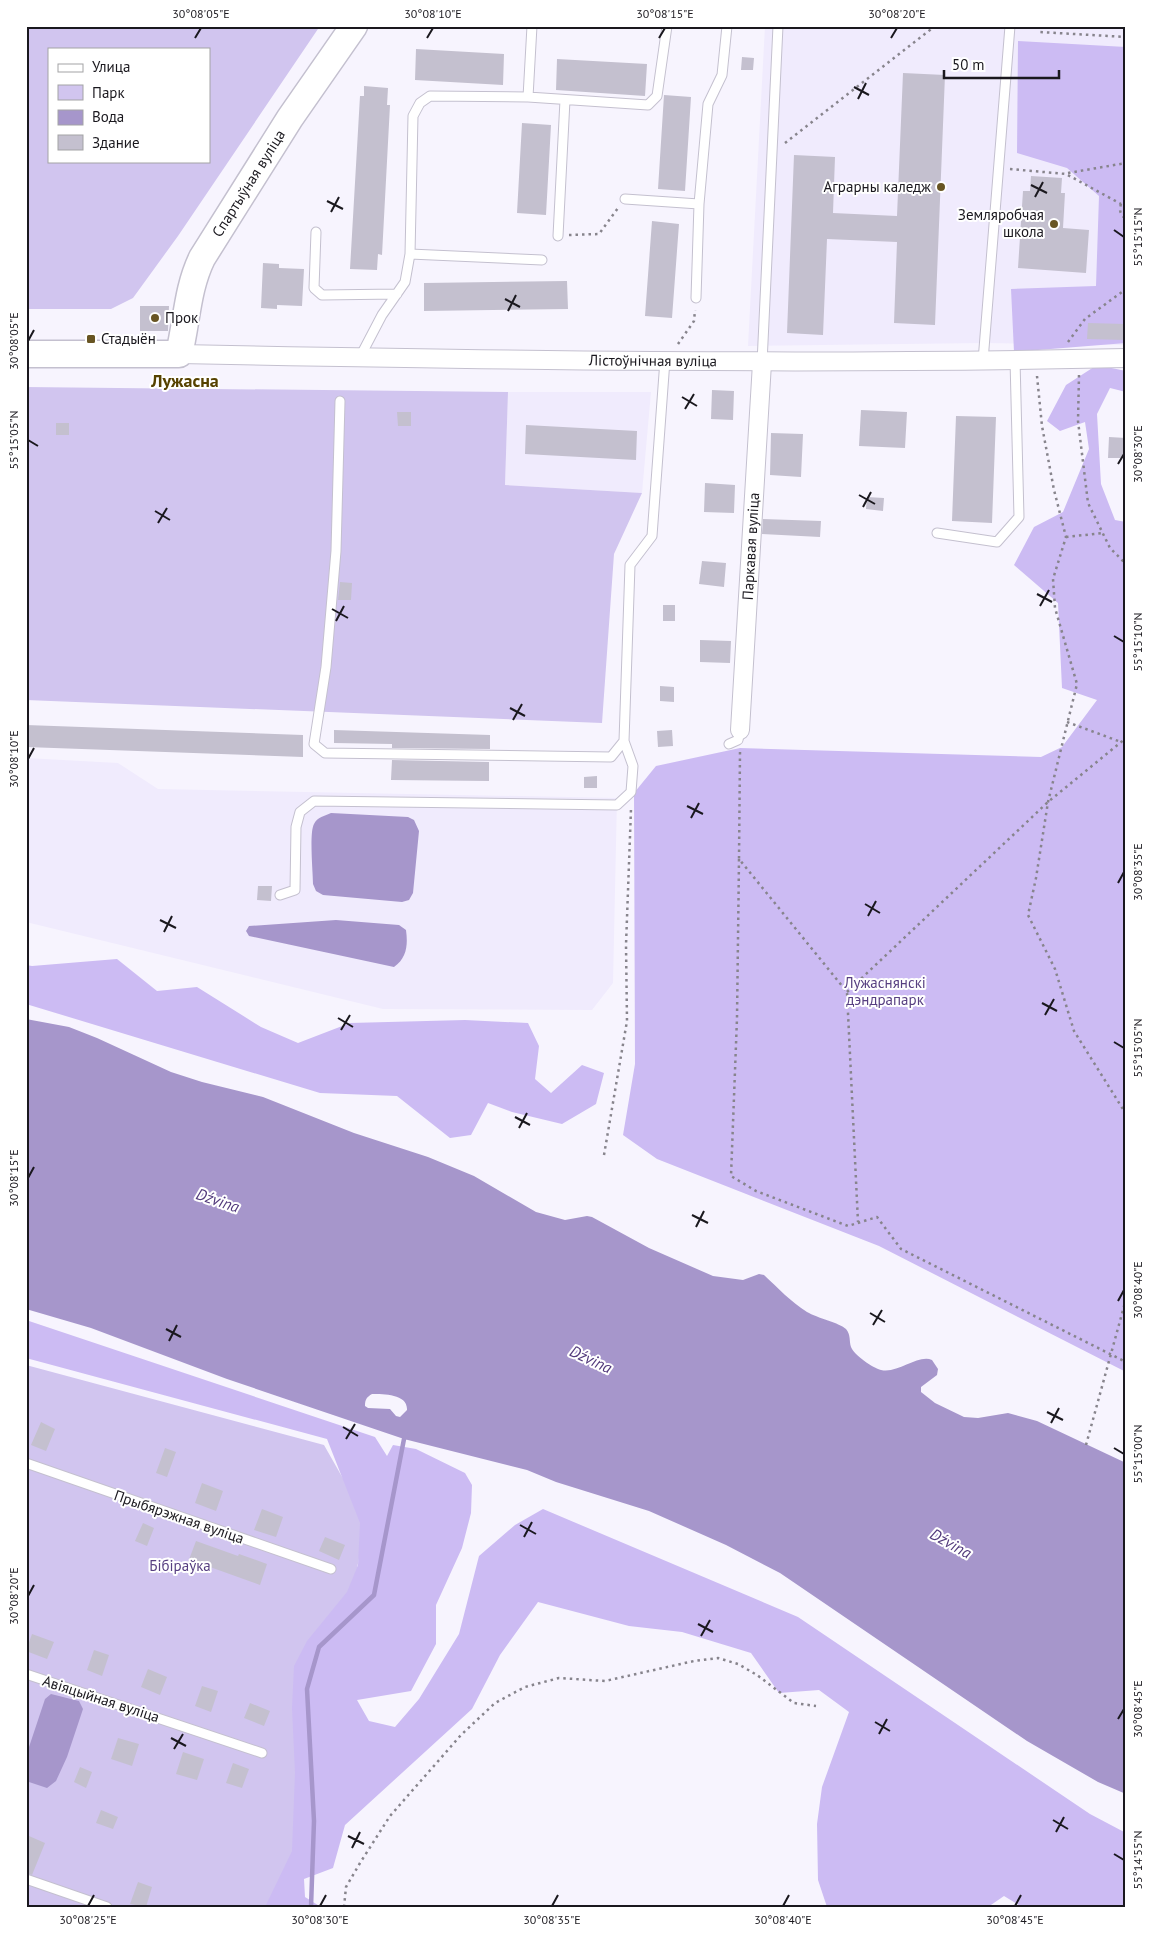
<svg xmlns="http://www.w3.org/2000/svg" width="1152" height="1933" font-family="'PT Sans',sans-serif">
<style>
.built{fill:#f0ebfd}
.green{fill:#d1c5ef;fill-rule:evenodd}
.forest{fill:#ccbbf3}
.water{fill:#a696cb;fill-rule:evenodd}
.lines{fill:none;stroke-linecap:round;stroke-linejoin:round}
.stream{stroke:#a696cb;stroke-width:4.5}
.building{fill:#c4c0cf}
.lane-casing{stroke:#c4c0cf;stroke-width:11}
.street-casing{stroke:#c4c0cf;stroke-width:20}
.secondary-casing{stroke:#c4c0cf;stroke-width:29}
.path{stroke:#87848c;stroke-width:2.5;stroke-dasharray:2.5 4;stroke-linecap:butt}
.lane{stroke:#fff;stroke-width:9}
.street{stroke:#fff;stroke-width:18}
.secondary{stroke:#fff;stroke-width:26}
.ticks{fill:none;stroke:#1a181e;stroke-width:2}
.poi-dot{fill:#685523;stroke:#fff;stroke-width:2}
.labels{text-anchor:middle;stroke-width:4;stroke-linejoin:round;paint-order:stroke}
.street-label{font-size:15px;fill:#1a181e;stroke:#fff}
.poi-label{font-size:15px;fill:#1a181e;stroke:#fff;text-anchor:end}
.park-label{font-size:15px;fill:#573f81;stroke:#fff}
.water-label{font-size:16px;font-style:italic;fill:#523a7c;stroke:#fff}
.quarter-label{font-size:18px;font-weight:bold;fill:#564200;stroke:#fff}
.neatline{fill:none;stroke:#1a181e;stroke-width:2}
.ticks-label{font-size:12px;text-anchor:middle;fill:#1a181e}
</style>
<rect width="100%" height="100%" fill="#f7f4fe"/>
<path class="built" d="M 765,26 L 873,26 L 930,30 L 971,26 L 1126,26 L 1126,345 L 984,343 L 748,346 Z
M 508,392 L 651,392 L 642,493 L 505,485 Z
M 26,758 L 118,763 L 158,789 L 617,798 L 613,983 L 592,1010 L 383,1009 L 26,922 Z"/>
<path class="green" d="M 26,26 L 320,26 L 178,236 L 133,298 L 111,309 L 26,309 ZM 49,49 L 209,49 L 209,161 L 49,161 Z
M 26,387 L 508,392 L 505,485 L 642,493 L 614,554 L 602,723 L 26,700 Z
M 26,1365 L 324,1445 L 366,1519 L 296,1907 L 26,1907 Z"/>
<path class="forest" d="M 1018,41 L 1126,47 L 1126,343 L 1014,352 L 1011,289 L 1096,286 L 1099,196 L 1067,168 L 1017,153 Z
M 1097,365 L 1126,371 L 1126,392 L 1110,388 L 1097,414 L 1101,484 L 1115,520 L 1126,522 L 1126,1372 L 879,1246 L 657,1159 L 623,1135 L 635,1064 L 634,793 L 656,766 L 740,748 L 1041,757 L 1062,747 L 1097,700 L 1062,688 L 1058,603 L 1014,565 L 1034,527 L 1063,512 L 1089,449 L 1085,422 L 1060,431 L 1047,421 L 1066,385 Z
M 117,959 L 157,991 L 197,987 L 261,1027 L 298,1043 L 350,1023 L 465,1020 L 528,1023 L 539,1046 L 535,1079 L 551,1093 L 582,1065 L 604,1073 L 596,1104 L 562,1124 L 512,1112 L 488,1103 L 471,1135 L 450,1138 L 397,1096 L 320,1093 L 26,1004 L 26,965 L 32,966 Z
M 26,1320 L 375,1437 L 387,1456 L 393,1445 L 416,1449 L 465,1473 L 472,1485 L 471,1513 L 462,1548 L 436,1605 L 436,1644 L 411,1691 L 357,1700 L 369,1721 L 395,1727 L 419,1699 L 459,1634 L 479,1556 L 515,1525 L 543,1509 L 798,1617 L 1090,1814 L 1126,1833 L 1126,1907 L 1022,1907 L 1004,1896 L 988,1907 L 827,1907 L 818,1880 L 817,1824 L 822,1787 L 849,1712 L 819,1690 L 779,1693 L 751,1653 L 682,1632 L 629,1626 L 538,1602 L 500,1655 L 472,1709 L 345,1825 L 333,1868 L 304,1879 L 305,1897 L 321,1907 L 265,1907 L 292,1851 L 295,1773 L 292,1708 L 294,1666 L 307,1641 L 347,1592 L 358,1565 L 360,1523 L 327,1439 L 26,1358 Z"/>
<path class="water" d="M 331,813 L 408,817 L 414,820 L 419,831 L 413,893 L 409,900 L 402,902 L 323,895 L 316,891 L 313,884 C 313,872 309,833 314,824 C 317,817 325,816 331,813 Z
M 336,920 L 399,925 L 406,930 C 408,945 407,958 394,967 L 249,936 L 246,931 L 249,926 Z
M 26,1019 L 69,1027 L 97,1038 L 171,1072 L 202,1082 L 263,1097 L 354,1133 L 428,1157 L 474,1176 L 536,1212 L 565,1220 L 587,1216 L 592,1217 L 649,1248 L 713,1276 L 743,1280 L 759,1274 L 764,1275 C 778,1288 791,1302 807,1312 C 817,1318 840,1323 846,1329 C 851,1335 849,1341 851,1347 C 854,1355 873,1368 881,1370 C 898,1374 918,1354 932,1360 L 938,1369 L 937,1375 L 921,1387 L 921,1392 L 935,1403 L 964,1417 L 978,1418 L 1008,1413 L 1037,1421 L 1126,1463 L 1126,1794 L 1098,1782 L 1027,1741 L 780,1573 L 726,1545 L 649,1511 L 556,1482 L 527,1470 L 404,1439 L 227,1379 L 91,1328 L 26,1309 ZM 372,1394 C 384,1394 408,1394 407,1410 L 400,1417 L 396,1416 L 390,1409 L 368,1408 L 365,1406 C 365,1399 367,1397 372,1394 Z
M 51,1694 L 79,1701 L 83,1709 L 67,1757 L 56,1781 L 47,1788 L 26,1781 L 26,1756 L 45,1699 Z"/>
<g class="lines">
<path class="stream" d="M 311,1907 L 314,1821 L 307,1689 L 319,1647 L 374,1595 L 404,1439 L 407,1435"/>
</g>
<path class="building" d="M 416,49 L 504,54 L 503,85 L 415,80 Z
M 742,57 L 754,58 L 753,70 L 741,70 Z
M 557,59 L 647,64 L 645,96 L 556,90 Z
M 903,73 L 945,75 L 935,325 L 894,323 L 897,242 L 827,239 L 823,335 L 787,333 L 794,155 L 835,157 L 833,213 L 897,216 Z
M 364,86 L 388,88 L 387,105 L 390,105 L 382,255 L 378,254 L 377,270 L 350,269 L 360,96 L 364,96 Z
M 664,95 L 691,97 L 685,191 L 658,189 Z
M 522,123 L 551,125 L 546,215 L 517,213 Z
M 1031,176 L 1062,178 L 1061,193 L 1065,193 L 1063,228 L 1089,230 L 1086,273 L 1018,268 L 1023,191 L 1030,191 Z
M 652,221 L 679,224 L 672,318 L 645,316 Z
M 263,263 L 279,264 L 279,268 L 304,269 L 302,306 L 277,305 L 277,309 L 261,308 Z
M 567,281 L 568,309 L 424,311 L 424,283 Z
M 140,306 L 169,306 L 168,331 L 140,331 Z
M 1088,323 L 1126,324 L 1126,340 L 1087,339 Z
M 712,390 L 734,391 L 733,420 L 711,419 Z
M 861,410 L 907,412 L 905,448 L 859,446 Z
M 397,412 L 411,412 L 411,426 L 398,426 Z
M 956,416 L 996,417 L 992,523 L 952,521 Z
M 56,423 L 69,423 L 69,435 L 56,435 Z
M 526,425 L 637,431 L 636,460 L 525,454 Z
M 771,433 L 803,434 L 801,477 L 770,475 Z
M 1109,437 L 1126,438 L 1126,458 L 1108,458 Z
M 705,483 L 735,485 L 734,513 L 704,512 Z
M 867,497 L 884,498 L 883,511 L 866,509 Z
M 763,519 L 821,521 L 820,537 L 762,534 Z
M 702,561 L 726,563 L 724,587 L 699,584 Z
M 340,582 L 352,583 L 351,600 L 338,600 Z
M 663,605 L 675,605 L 675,621 L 663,621 Z
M 700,640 L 731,641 L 730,663 L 700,662 Z
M 660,686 L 674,687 L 674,702 L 660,701 Z
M 26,725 L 303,735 L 303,757 L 26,747 Z
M 334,730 L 490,735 L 490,749 L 392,748 L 392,744 L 334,743 Z
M 672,730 L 673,746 L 658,747 L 657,731 Z
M 392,760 L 489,762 L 489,781 L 391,780 Z
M 597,776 L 597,788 L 584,788 L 584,777 Z
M 258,886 L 272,886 L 271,901 L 257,900 Z
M 41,1422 L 55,1429 L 46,1451 L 31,1445 Z
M 165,1448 L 176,1452 L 167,1477 L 156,1473 Z
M 202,1483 L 223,1491 L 216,1511 L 195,1503 Z
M 262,1509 L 283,1517 L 276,1537 L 254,1530 Z
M 143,1523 L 154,1528 L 147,1546 L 135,1541 Z
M 325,1537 L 345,1545 L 339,1560 L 319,1551 Z
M 196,1541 L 238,1556 L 239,1554 L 267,1564 L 260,1585 L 210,1567 L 208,1573 L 187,1565 Z
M 32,1634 L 54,1642 L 47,1659 L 26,1651 Z
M 94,1650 L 109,1655 L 102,1676 L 87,1670 Z
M 148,1669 L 167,1677 L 160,1695 L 141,1687 Z
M 202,1686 L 218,1691 L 211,1712 L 195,1706 Z
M 250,1703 L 270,1711 L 264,1726 L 244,1718 Z
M 118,1738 L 139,1744 L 132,1766 L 111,1759 Z
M 183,1752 L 204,1759 L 197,1780 L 176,1774 Z
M 233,1763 L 249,1769 L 242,1788 L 226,1783 Z
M 80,1767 L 92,1772 L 86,1788 L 74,1782 Z
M 101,1810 L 118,1817 L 113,1829 L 96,1823 Z
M 29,1836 L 45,1843 L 32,1875 L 26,1873 L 26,1844 Z
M 138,1882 L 152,1887 L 146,1907 L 130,1904 Z"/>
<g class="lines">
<defs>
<path id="lane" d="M 528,97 L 648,105 L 657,96 L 667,26
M 625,199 L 699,204
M 316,232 L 314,288 L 322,295 L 397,294
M 558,236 L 565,100
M 410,254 L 542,260
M 696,298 L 699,204 L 708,104 L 722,75 L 727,26
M 360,357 L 382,315 L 405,282 L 410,254 L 413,116 L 420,103 L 430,96 L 528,97 L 532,26
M 983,361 L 1010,26
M 762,363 L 778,26
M 340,401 L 336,551 L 326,667 L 314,744 L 325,753 L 611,757 L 624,741
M 937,533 L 997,542 L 1019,517 L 1015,360
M 729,744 L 738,740 L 740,730
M 280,895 L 295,890 L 296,827 L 300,812 L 314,801 L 617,805 L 631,792 L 633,766 L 624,741 L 630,565 L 652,536 L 665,360
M 26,1463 L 331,1569
M 26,1674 L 262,1753
M 26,1879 L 107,1907"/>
<g id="street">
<path id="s1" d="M 179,354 C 494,360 810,365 1126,358"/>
<path id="s2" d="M 740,730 L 762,363"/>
</g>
<g id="secondary">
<path id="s3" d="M 26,354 L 179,354 C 187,321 187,289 202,258 L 290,118 L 354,26"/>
</g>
</defs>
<use href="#lane" class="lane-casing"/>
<use href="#street" class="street-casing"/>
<use href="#secondary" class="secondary-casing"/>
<path class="path" d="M 1041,26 L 1040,32 L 1126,37
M 785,143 L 930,30 L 932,26
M 1010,169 L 1066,174 L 1121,204 L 1126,200
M 1068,173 L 1126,163
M 1121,204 C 1119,211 1120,214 1126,219
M 569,235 L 599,234 L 618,208
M 1068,342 L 1085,319 L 1126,289
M 678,344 L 694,321 L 695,310
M 1079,375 L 1078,421 L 1088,503 L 1110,548 L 1126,564
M 1037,376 L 1042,426 L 1054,490 L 1066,537 L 1053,579 L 1055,608 L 1077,684 L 1048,802 L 1036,878 L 1028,915 L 1055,969 L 1074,1031 L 1126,1114
M 1066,537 L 1103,533
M 1067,722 L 1121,742
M 740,752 L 739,859 L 847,992 L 858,1222
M 739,859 L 737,1018 L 731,1176 L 756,1191 L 848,1226 L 877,1217 L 901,1249 L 1126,1362
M 847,992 L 1048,802 L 1126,738
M 604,1155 L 627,1021 L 626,945 L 631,809
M 1086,1445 L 1126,1299
M 344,1907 L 346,1887 L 360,1863 L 390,1816 L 461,1735 L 495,1703 L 525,1687 L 559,1678 L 605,1681 L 694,1661 L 718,1658 L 738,1664 L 757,1675 L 794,1703 L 816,1706"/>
<use href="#lane" class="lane"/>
<use href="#street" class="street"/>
<use href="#secondary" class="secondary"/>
</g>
<path class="ticks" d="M 195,38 L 201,28M 427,38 L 433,28M 659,38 L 665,28M 891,38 L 897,28M 854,87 L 869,95M 858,99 L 866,83M 1031,185 L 1047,193M 1035,197 L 1043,182M 327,201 L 343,209M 331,212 L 339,197M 1114,230 L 1124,237M 505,299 L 520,307M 508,311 L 516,295M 28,341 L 34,330M 682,397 L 697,406M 685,409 L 694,394M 28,440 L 38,446M 1118,464 L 1124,454M 859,495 L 875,504M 863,507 L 871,492M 155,511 L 170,520M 158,523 L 167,508M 1037,594 L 1052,602M 1040,606 L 1049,590M 332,609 L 348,618M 336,621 L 344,606M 1114,636 L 1124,642M 510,708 L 525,716M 513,720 L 522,704M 28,759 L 34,748M 687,806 L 703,814M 691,818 L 699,803M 1118,883 L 1124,872M 865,904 L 880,913M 868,916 L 876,901M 160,920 L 176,928M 164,932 L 172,916M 1042,1003 L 1057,1011M 1045,1015 L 1054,999M 338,1018 L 353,1027M 341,1030 L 350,1015M 1114,1042 L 1124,1048M 515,1117 L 530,1125M 519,1128 L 527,1113M 28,1178 L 34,1167M 692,1215 L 708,1223M 696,1227 L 704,1211M 1118,1301 L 1124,1290M 870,1313 L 885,1322M 873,1325 L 882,1310M 166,1329 L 181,1337M 169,1341 L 177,1325M 1047,1412 L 1063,1420M 1051,1423 L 1059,1408M 343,1427 L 358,1436M 346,1439 L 355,1424M 1114,1448 L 1124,1454M 520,1525 L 536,1534M 524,1537 L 532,1522M 28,1596 L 34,1585M 698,1624 L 713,1632M 701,1636 L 710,1620M 1118,1719 L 1124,1709M 875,1722 L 890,1731M 879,1734 L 887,1719M 171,1738 L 186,1746M 174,1749 L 183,1734M 1053,1820 L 1068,1829M 1056,1832 L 1064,1817M 348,1836 L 364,1844M 352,1848 L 360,1832M 1114,1854 L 1124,1860M 88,1906 L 94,1895M 320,1906 L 326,1895M 552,1906 L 558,1895M 783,1906 L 789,1895M 1015,1906 L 1021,1895"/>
<g class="poi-dot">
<circle cx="941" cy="187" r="5"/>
<circle cx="1054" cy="224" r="5"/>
<circle cx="155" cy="318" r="5"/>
<rect x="86" y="334" width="10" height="10" rx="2.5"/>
</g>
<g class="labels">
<g class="street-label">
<text dy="5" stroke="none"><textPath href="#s3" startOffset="340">Спартыўная вуліца</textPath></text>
<text dy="5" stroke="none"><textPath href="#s1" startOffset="474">Лістоўнічная вуліца</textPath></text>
<text dy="5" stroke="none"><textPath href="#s2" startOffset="184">Паркавая вуліца</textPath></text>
<text transform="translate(179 1517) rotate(19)" y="5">Прыбярэжная вуліца</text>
<text transform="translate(101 1699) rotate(18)" y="5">Авіяцыйная вуліца</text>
</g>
<g class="poi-label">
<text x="931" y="192">Аграрны каледж</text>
<text x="1044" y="220">Земляробчая<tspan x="1044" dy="17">школа</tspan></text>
<text x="165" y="323" text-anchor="start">Прок</text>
<text x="101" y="344" text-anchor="start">Стадыён</text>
</g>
<g class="park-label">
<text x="885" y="988">Лужаснянскі<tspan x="885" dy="17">дэндрапарк</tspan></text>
<text x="180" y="1571">Бібіраўка</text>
</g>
<g class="water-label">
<text transform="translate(218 1200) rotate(19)" y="6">Dźvina</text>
<text transform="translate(591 1359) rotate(25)" y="6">Dźvina</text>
<text transform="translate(951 1543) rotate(29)" y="6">Dźvina</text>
</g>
<g class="quarter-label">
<text x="185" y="387">Лужасна</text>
</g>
</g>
<rect width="1152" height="1933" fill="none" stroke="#ffffff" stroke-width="55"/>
<rect x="48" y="48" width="162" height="115" fill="#ffffff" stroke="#a3a3a5"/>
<rect x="58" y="64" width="25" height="8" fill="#ffffff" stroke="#a3a3a5"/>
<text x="92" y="72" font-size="15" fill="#1a181e">Улица</text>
<rect x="58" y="85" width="25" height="15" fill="#d1c5ef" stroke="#a3a3a5"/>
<text x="92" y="98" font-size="15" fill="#1a181e">Парк</text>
<rect x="58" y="110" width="25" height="15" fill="#a696cb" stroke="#a3a3a5"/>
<text x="92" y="122" font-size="15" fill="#1a181e">Вода</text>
<rect x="58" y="135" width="25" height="15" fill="#c4c0cf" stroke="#a3a3a5"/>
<text x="92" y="148" font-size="15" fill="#1a181e">Здание</text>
<path d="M944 70v8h115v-8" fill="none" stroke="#1a181e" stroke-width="2.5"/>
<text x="952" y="70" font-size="15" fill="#1a181e" stroke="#ffffff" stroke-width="4" paint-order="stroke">50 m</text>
<rect x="28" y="28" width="1096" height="1878" class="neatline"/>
<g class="ticks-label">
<text x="201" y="18">30°08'05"E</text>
<text x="433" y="18">30°08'10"E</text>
<text x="665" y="18">30°08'15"E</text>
<text x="897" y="18">30°08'20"E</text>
<text transform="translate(1138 237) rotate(-90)" y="4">55°15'15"N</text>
<text transform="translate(14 341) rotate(-90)" y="4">30°08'05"E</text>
<text transform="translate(14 440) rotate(-90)" y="4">55°15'05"N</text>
<text transform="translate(1138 454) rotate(-90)" y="4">30°08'30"E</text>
<text transform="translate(1138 642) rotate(-90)" y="4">55°15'10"N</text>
<text transform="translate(14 759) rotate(-90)" y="4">30°08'10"E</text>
<text transform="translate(1138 872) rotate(-90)" y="4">30°08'35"E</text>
<text transform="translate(1138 1048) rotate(-90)" y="4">55°15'05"N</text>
<text transform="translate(14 1178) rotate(-90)" y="4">30°08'15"E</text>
<text transform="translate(1138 1290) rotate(-90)" y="4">30°08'40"E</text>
<text transform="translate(1138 1454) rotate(-90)" y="4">55°15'00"N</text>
<text transform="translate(14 1596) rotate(-90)" y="4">30°08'20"E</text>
<text transform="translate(1138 1709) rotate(-90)" y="4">30°08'45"E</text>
<text transform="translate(1138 1860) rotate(-90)" y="4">55°14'55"N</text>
<text x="88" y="1924">30°08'25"E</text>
<text x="320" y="1924">30°08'30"E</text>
<text x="552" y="1924">30°08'35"E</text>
<text x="783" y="1924">30°08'40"E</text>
<text x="1015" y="1924">30°08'45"E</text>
</g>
</svg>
